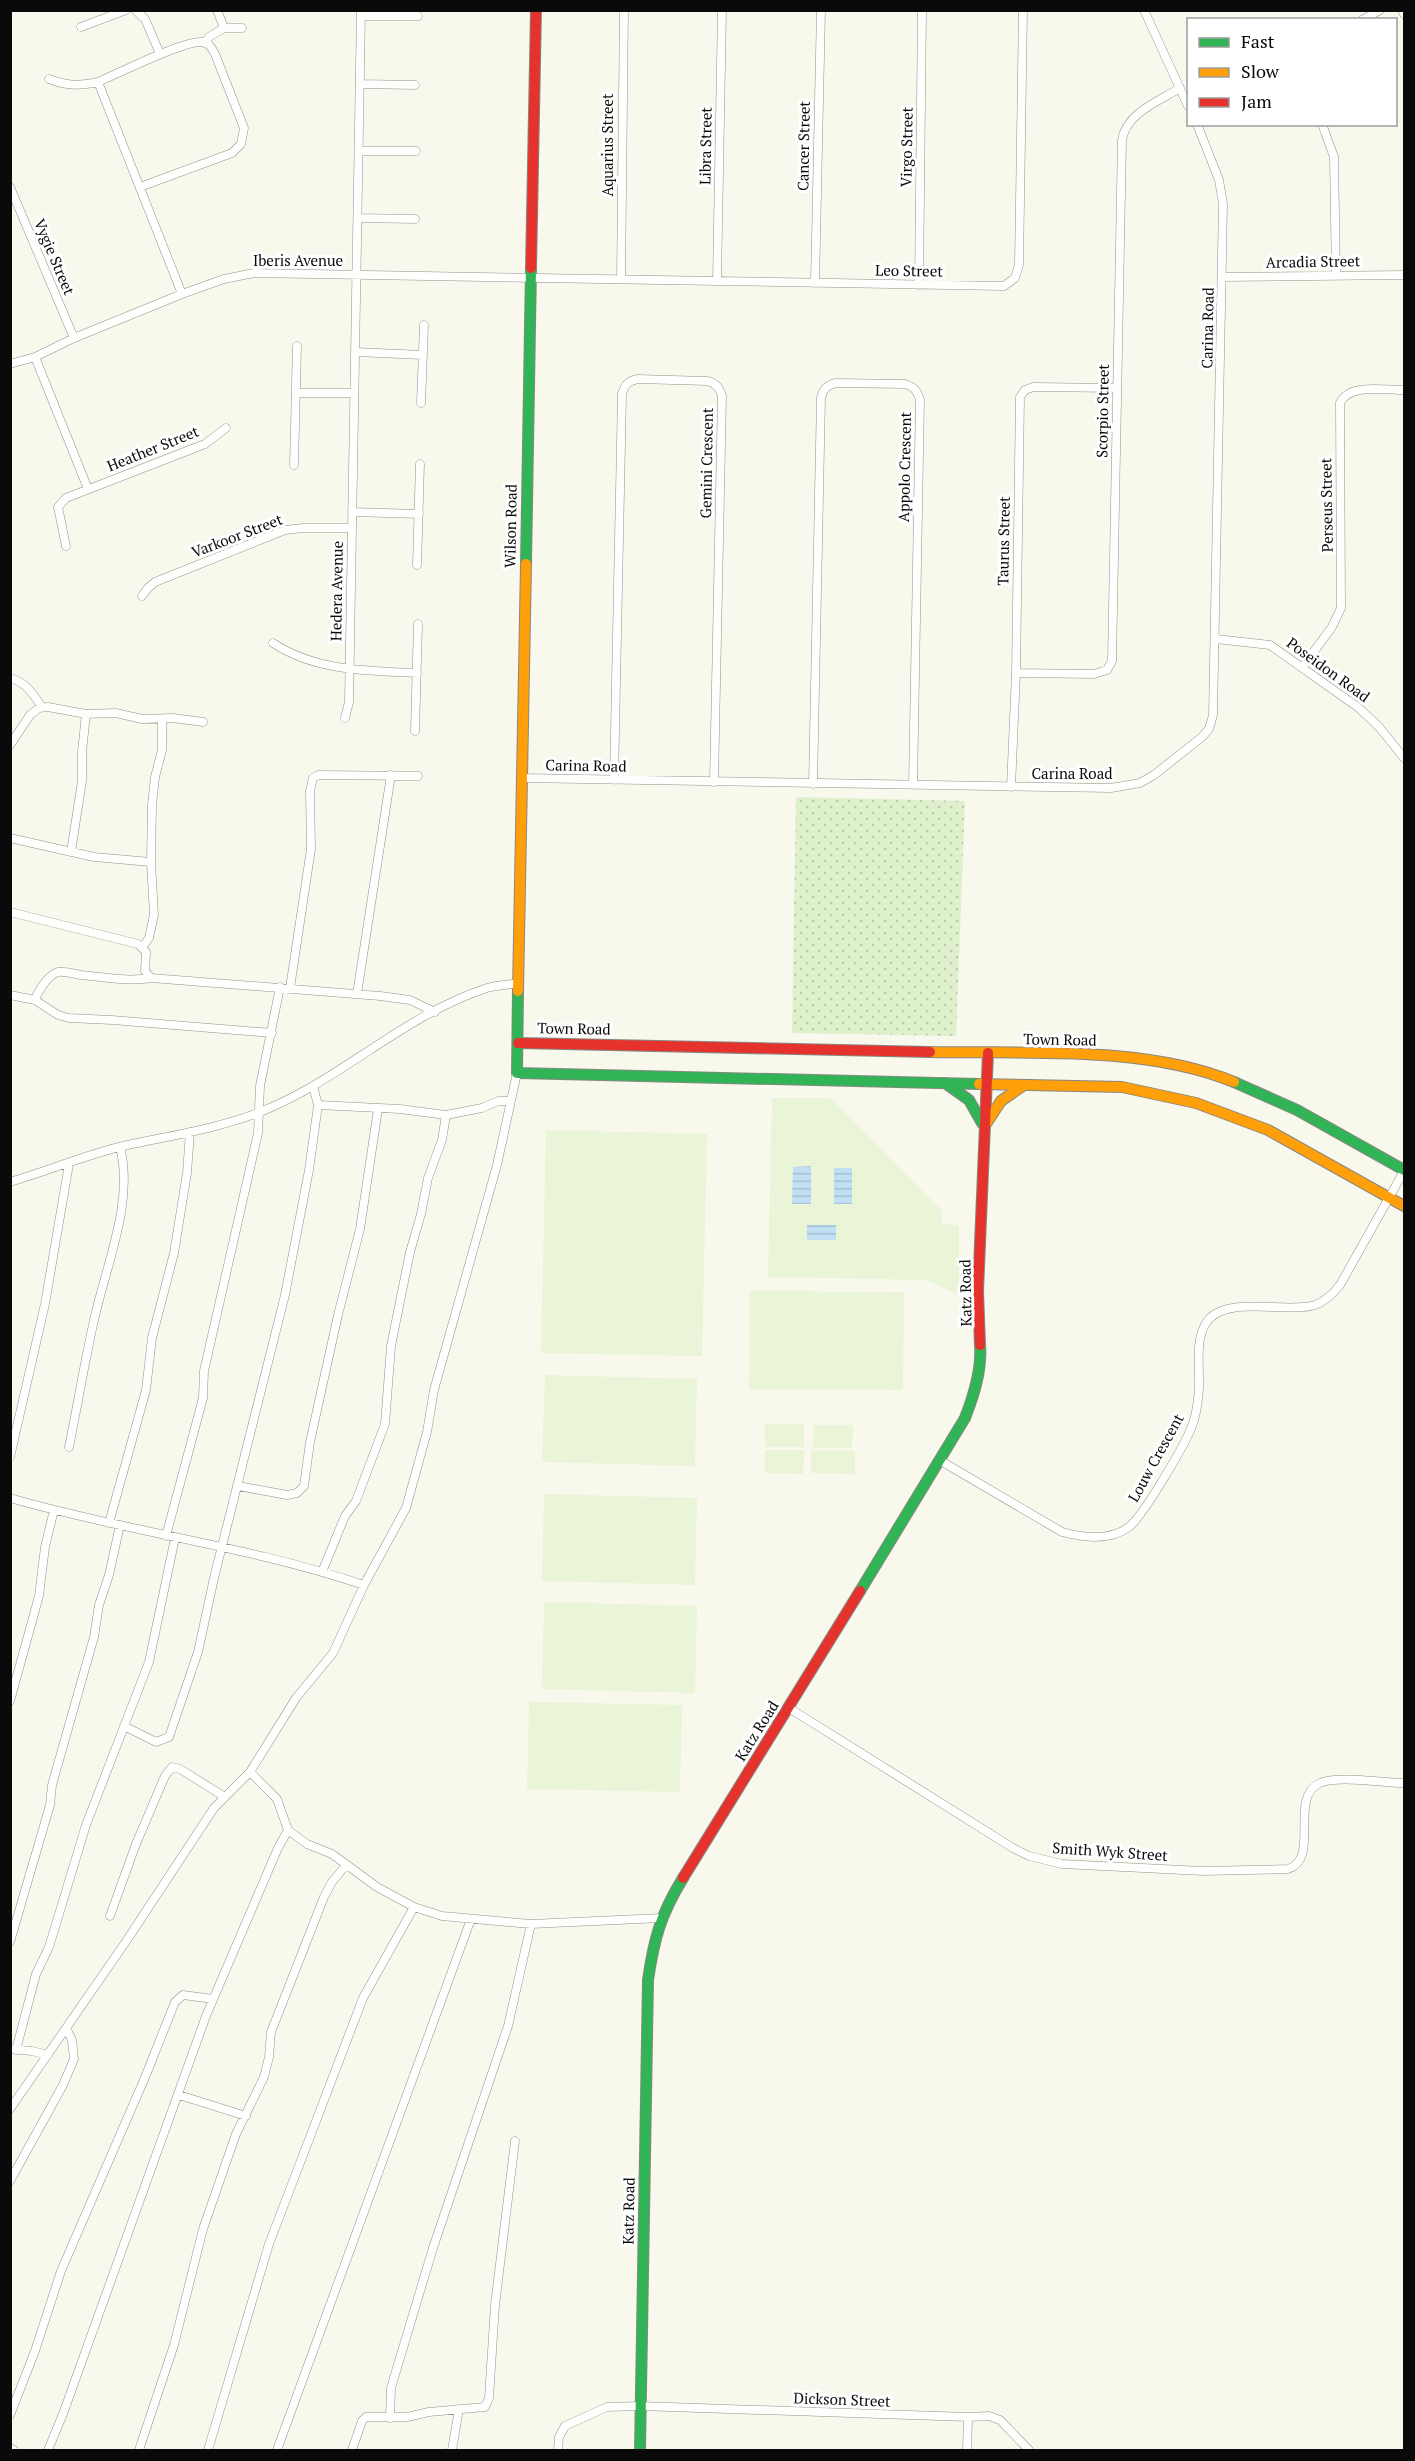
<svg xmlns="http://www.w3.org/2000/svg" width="1415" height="2461" font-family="'PT Serif',serif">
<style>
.park{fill:url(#park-dots)}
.pitch{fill:#eaf4d6}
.water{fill:url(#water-rules)}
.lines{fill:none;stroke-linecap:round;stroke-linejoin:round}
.street-casing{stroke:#92918c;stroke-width:9}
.fast-casing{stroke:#888883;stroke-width:12}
.slow-casing{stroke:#888883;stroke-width:12}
.jam-casing{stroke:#888883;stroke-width:12}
.street{stroke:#fefefc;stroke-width:8}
.fast{stroke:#30b455;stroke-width:10}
.slow{stroke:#ff9f0a;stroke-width:10}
.jam{stroke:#e5322d;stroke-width:10}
.labels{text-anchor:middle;stroke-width:6;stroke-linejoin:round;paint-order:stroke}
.street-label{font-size:15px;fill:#0a0a0a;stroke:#fff}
</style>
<defs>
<pattern id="park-dots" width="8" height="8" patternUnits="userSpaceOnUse" patternTransform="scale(1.5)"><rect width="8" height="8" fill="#dff0cc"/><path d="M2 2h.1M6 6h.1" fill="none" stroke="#beccae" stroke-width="1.8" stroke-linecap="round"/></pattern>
<pattern id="water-rules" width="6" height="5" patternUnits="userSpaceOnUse" patternTransform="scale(1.5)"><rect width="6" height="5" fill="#c2e0f5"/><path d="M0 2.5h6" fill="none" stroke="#a5bfd1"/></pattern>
</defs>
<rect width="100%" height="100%" fill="#f9f8ed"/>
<path class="park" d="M 796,797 L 965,801 L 956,1036 L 792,1033 Z"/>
<path class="pitch" d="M 772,1098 L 831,1098 L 942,1211 L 942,1224 L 959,1225 L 959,1295 L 926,1280 L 768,1277 Z
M 546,1130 L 707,1134 L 702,1356 L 541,1353 Z
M 750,1291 L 904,1292 L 903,1390 L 749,1389 Z
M 545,1375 L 697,1379 L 695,1466 L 542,1462 Z
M 765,1424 L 804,1424 L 804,1447 L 765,1447 Z
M 814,1425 L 853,1425 L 852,1448 L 813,1448 Z
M 765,1450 L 804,1450 L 803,1474 L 765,1473 Z
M 811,1451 L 855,1451 L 855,1474 L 811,1473 Z
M 544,1494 L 697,1498 L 695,1585 L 542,1581 Z
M 544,1602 L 697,1606 L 695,1693 L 542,1689 Z
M 529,1702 L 682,1705 L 680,1792 L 527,1789 Z"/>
<path class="water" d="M 811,1166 L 811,1204 L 792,1204 L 793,1167 Z
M 834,1168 L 852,1168 L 852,1204 L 834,1204 Z
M 807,1225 L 836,1225 L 836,1240 L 807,1240 Z"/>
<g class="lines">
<defs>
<path id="street" d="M 135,10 L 145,19 L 160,54
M 1144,10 L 1188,106
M 1402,10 L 1404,14
M 361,16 L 418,16
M 1362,20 L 1380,10
M 81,27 L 126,10
M 224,28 L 242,28
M 205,42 L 209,37 L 224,28 L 217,10
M 49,79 C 67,86 79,86 98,82
M 360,84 L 415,85
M 1322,124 L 1334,157 L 1336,275
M 359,151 L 416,151
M 10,187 L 74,338
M 140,187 L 232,153 L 241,144 L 244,128 L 215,54 C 212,48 209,43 202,42 C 184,40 117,74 98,82 L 182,294
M 358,218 L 415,219
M 1222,277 L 1404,275
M 621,279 L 624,10
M 717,281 L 722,10
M 815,283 L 821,10
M 919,285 L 922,10
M 355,352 L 423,355
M 35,357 L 88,489
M 10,364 L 35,357 L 74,338 L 182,294 L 224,279 L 254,273 L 1004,286 L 1015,278 L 1019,265 L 1023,10
M 296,393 L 354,393
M 421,403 L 424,325
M 294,465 L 297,346
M 352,512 L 419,514
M 66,546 L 58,507 L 66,498 L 205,444 L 226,428
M 417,565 L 420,464
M 142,596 L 148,588 L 155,582 L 285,530 L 304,528 L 351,528
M 1216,639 L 1270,645 L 1359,708 L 1379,727 L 1404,758
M 273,643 C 315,671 368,671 417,673
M 1303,666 L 1332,627 L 1341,608 L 1340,403 C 1349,383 1385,390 1404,390
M 1016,673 L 1094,674 L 1107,670 L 1112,661 L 1122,140 C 1126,113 1159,101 1180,88
M 10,678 C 26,682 33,694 42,707
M 345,718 L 349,702 L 361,10
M 415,731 L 418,624
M 10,745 L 30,715 L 39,708 L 48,707 L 86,714 L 116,713 L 142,719 L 173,718 L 203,722
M 521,778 L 1111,788 L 1140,783 L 1154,775 L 1202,737 L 1209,729 L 1213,715 L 1223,204 L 1219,180 L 1197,124
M 614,780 L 622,394 C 625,384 628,381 638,379 L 707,381 C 716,383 719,387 722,396 L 714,782
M 813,784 L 821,398 C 823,389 827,385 836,383 L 905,384 C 914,387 917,390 920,400 L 913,785
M 1011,787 L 1016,673 L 1020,397 L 1025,390 L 1033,387 L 1117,388
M 10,838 L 94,857 L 151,862
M 71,852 L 82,781 L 82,752 L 86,714
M 10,912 L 138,944 L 146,952 L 145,971 L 151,978 L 380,996 L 410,1000 L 435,1012
M 142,948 L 149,938 L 154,915 L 151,862 L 152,805 L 155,777 L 162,750 L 162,720
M 290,988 L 311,849 L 310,791 L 313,778 L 318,775 L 418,776
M 357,994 L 391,775
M 10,995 L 35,1000 L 58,1015 L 69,1018 L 112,1020 L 272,1033
M 35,1000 C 38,991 48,975 58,972 C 64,971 75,974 81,975 C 104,977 128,982 151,978
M 318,1105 L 400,1109 L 446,1115 L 482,1108 L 498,1101 L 510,1101
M 10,1182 C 48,1171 85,1155 123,1146 C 168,1136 217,1129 260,1112 C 341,1080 404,1015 487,988 C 497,985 508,985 519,983
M 69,1447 C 78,1403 85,1359 95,1316 C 107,1263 134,1201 120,1147
M 10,1457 L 45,1304 L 69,1164
M 941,1461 L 1062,1532 C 1084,1538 1110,1541 1129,1527 C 1143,1516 1185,1445 1192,1426 C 1195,1418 1197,1408 1198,1399 C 1202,1376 1193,1344 1206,1323 C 1224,1294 1287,1314 1315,1305 C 1326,1301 1333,1294 1340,1285 L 1404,1171
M 238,1486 L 287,1495 L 297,1493 L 304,1486 L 310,1442 L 338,1315 L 360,1229 L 378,1109
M 10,1498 C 127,1532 249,1546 364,1585
M 109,1523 L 146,1390 L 152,1338 L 174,1253 L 187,1173 L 190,1132
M 166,1536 L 203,1398 L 204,1371 L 258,1133 L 260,1086 L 280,987
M 322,1572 L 345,1516 L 356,1501 L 385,1424 L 391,1346 L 410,1252 L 421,1214 L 428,1178 L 442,1140 L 446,1115
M 10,1701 L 39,1596 L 45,1547 L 54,1510
M 789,1708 L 1013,1848 L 1029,1856 L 1062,1864 L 1203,1871 L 1288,1869 C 1321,1859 1288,1797 1320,1783 C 1337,1775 1384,1783 1404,1783
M 124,1726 L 156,1742 L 169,1737 L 198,1652 L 214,1578 L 285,1295 L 309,1170 L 318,1105 L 313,1086
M 250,1772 L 277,1799 L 288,1830 L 307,1844 L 332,1854 L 377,1887 L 414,1907 L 442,1916 L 531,1924 L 661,1918
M 110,1916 L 136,1844 L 165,1776 L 172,1767 L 180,1769 L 225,1797
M 10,1942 L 50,1805 L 52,1785 L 94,1637 L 99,1605 L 109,1575 L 120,1525
M 10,2049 L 32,2051 L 48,2055
M 16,2050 L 36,1974 L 49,1947 L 86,1825 L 149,1662 L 175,1538
M 179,2095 L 246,2116
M 10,2109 L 127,1940 L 214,1808 L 250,1772 L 296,1698 L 333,1653 L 364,1585 L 406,1508 L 427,1432 L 434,1390 L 497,1165 L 517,1073
M 10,2181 L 63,2085 L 74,2059 L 72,2040 L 66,2028
M 10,2415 L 35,2351 L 61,2271 L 146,2075 L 175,2002 L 183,1995 L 213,1999
M 390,2418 L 391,2388 L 433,2248 L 508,2026 L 531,1924
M 10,2448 L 14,2450
M 48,2450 L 63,2414 L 206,2016 L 278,1848 L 288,1830
M 139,2450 L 174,2345 L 203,2229 L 236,2134 L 264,2077 L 269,2057 L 271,2032 L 324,1897 L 332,1882 L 346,1865
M 208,2450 L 269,2244 L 305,2150 L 363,1998 L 414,1907
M 277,2450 L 471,1919
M 352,2450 L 362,2421 L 366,2417 L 407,2417 L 429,2412 L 485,2407 L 489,2398 L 495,2305 L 515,2141
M 452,2450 L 459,2409
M 558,2450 L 559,2437 L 565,2426 L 607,2407 L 640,2406 L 968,2417 L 989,2416 L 1000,2420 L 1029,2450
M 967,2450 L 968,2417"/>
<path id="fast" d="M 526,564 L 531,268
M 518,991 L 517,1073 L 979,1084
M 1234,1082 L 1297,1110 L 1404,1170
M 945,1083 L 969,1100 L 982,1123
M 860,1591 L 965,1418 C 974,1395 982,1370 980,1345
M 640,2450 L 648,1980 C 654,1938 661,1914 683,1878"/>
<path id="slow" d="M 518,991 L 526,564
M 930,1052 C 1026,1054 1145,1045 1234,1082
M 979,1084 L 1122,1087 L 1196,1103 L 1268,1130 L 1404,1206
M 986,1124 L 1001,1101 L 1024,1085"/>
<path id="jam" d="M 531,268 L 536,10
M 518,1043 L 930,1052
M 980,1345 L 978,1291 L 988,1053
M 683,1878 L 860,1591"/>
</defs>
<use href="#street" class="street-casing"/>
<use href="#fast" class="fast-casing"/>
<use href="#slow" class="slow-casing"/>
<use href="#jam" class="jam-casing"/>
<use href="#street" class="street"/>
<use href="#fast" class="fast"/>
<use href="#slow" class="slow"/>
<use href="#jam" class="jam"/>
</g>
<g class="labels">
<g class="street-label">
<text transform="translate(608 145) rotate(-90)" y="5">Aquarius Street</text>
<text transform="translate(706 146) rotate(-89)" y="5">Libra Street</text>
<text transform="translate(804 146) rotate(-89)" y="5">Cancer Street</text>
<text transform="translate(907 147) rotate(-89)" y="5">Virgo Street</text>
<text transform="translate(54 257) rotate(67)" y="5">Vygie Street</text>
<text x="298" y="266">Iberis Avenue</text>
<text transform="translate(1313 262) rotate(-1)" y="5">Arcadia Street</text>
<text transform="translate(909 271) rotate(1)" y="5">Leo Street</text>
<text transform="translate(1208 328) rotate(-89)" y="5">Carina Road</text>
<text transform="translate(1103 411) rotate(-89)" y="5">Scorpio Street</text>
<text transform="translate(153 449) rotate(-22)" y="5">Heather Street</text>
<text transform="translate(707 463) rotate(-89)" y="5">Gemini Crescent</text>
<text transform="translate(905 467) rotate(-89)" y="5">Appolo Crescent</text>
<text transform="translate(1327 505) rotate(-91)" y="5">Perseus Street</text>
<text transform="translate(511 526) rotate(-89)" y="5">Wilson Road</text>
<text transform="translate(237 536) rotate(-21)" y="5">Varkoor Street</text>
<text transform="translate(1004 541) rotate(-89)" y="5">Taurus Street</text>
<text transform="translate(337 591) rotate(-89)" y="5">Hedera Avenue</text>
<text transform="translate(1328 670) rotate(36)" y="5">Poseidon Road</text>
<text transform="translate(586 766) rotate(1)" y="5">Carina Road</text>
<text x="1072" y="779">Carina Road</text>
<text transform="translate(574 1029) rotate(1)" y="5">Town Road</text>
<text transform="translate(1060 1040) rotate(1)" y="5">Town Road</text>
<text transform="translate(966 1293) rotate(-91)" y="5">Katz Road</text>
<text transform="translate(1156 1458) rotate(-61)" y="5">Louw Crescent</text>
<text transform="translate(757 1731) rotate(-58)" y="5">Katz Road</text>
<text transform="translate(1110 1852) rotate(4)" y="5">Smith Wyk Street</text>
<text transform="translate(629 2211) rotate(-89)" y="5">Katz Road</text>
<text transform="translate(842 2400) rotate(2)" y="5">Dickson Street</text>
</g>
</g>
<rect width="1415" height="2461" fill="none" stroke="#0a0a0a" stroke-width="24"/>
<rect x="1187" y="18" width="210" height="108" fill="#ffffff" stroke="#9d9d9d" stroke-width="1.5"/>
<rect x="1199" y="38" width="30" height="9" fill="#30b455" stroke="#9d9d9d" stroke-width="1.5"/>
<text x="1241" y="48" font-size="18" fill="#0a0a0a">Fast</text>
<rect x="1199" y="68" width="30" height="9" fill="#ff9f0a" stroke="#9d9d9d" stroke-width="1.5"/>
<text x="1241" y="78" font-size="18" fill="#0a0a0a">Slow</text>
<rect x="1199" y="98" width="30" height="9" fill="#e5322d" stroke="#9d9d9d" stroke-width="1.5"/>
<text x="1241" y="108" font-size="18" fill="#0a0a0a">Jam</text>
</svg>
